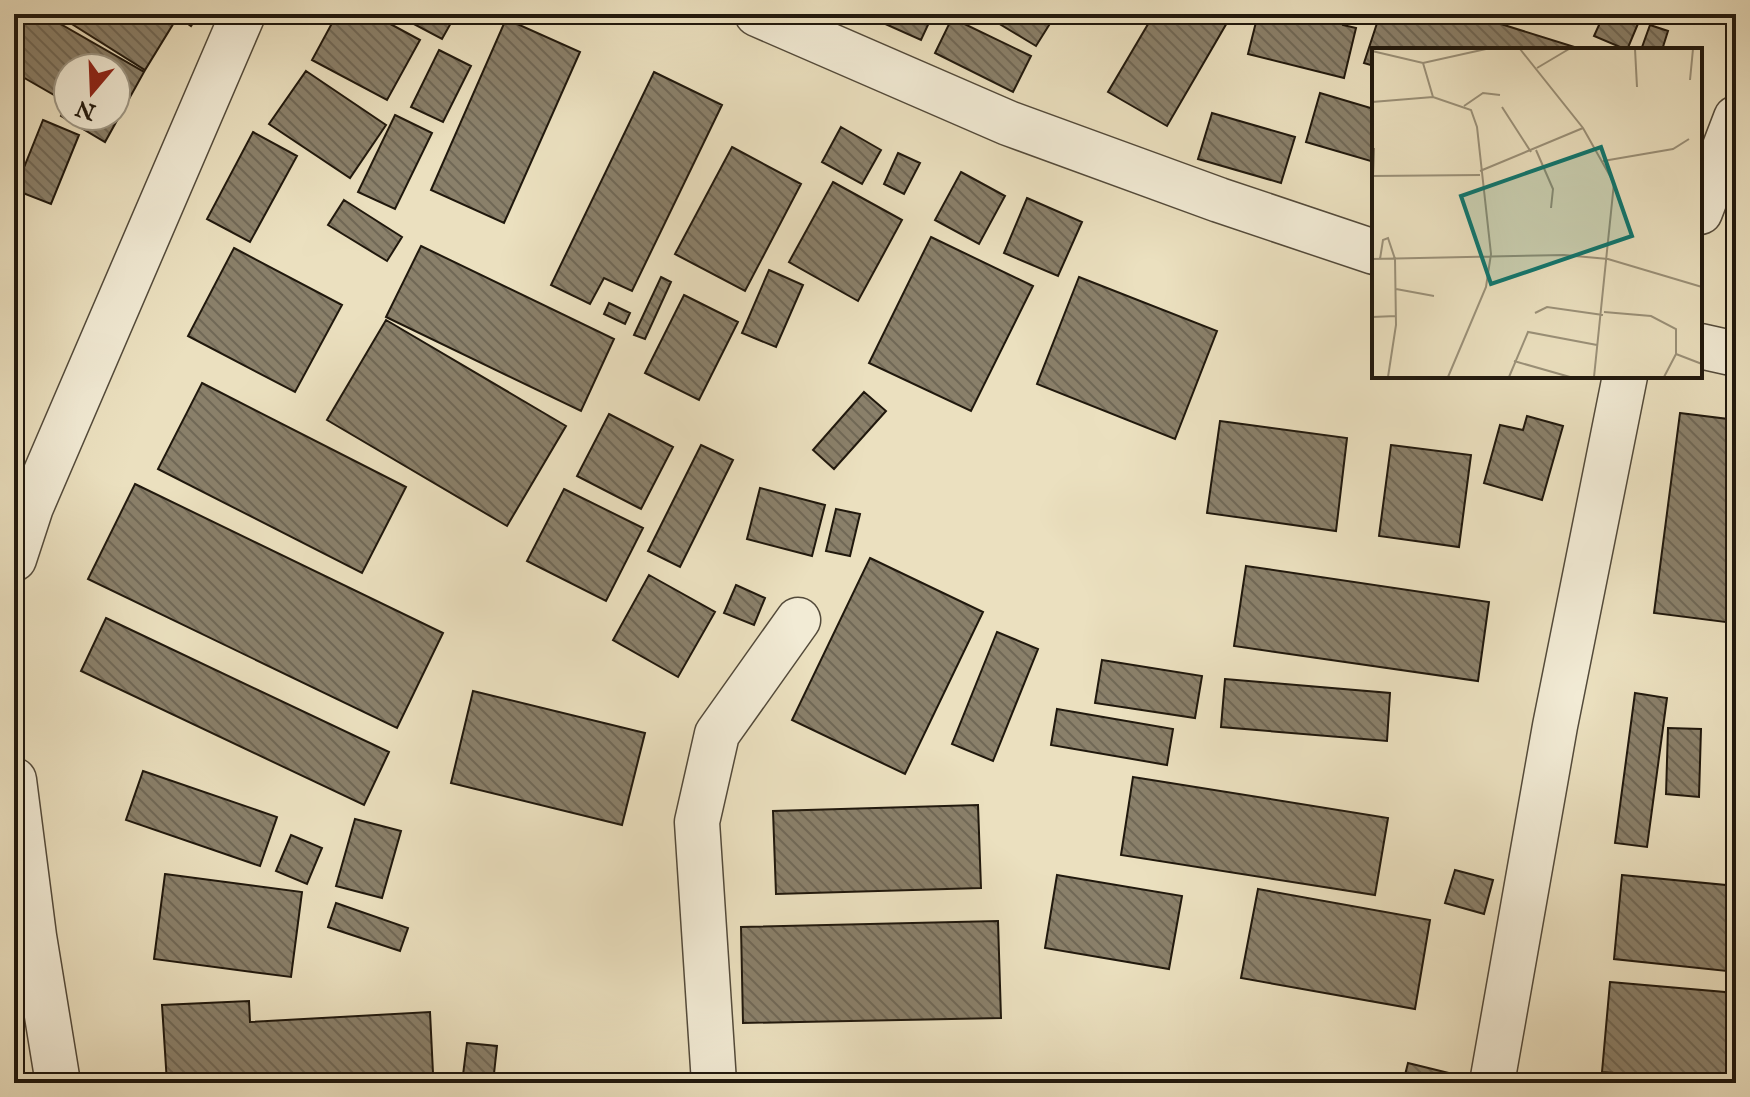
<svg xmlns="http://www.w3.org/2000/svg" width="1750" height="1097" font-family="'IM FELL English',serif">
<style>
.building{fill:url(#building-back-hatch);stroke:#20180d;stroke-width:2}
.lines{fill:none;stroke-linecap:round;stroke-linejoin:round}
.minor-casing{stroke:#534a3a;stroke-width:47}
.minor{stroke:#f2ebd5;stroke-width:44}
.inset-road{fill:none;stroke:#9a9078;stroke-width:2}
.view{fill:#0f766e;fill-opacity:0.15;stroke:#0f766e;stroke-width:4}
.inset-edge{fill:none;stroke:#20180d;stroke-width:4}
</style>
<defs>
<pattern id="building-back-hatch" width="6" height="6" patternUnits="userSpaceOnUse" patternTransform="scale(2)"><rect width="6" height="6" fill="#8a806a"/><path d="M-1 5l2 2M0 0l6 6M5-1l2 2" fill="none" stroke="#706856"/></pattern>
</defs>
<rect width="100%" height="100%" fill="#ebe0bf"/>
<filter id="stains"><feTurbulence type="fractalNoise" baseFrequency=".0025" numOctaves="4"/><feColorMatrix values="0 0 0 0 .2 0 0 0 0 .09 0 0 0 0 .02 0 0 0 .5 -.17"/></filter>
<radialGradient id="worn" r=".72"><stop offset=".6" stop-color="#630" stop-opacity="0"/><stop offset="1" stop-color="#630" stop-opacity=".3"/></radialGradient>
<path class="building" d="M 14,14 L 43,14 L 144,72 L 105,142 L 61,116 L 68,104 L 68,116 L 116,116 L 116,68 L 68,68 L 68,103 L 14,72 Z
M 56,14 L 164,14 L 175,21 L 145,70 Z
M 174,14 L 199,14 L 191,26 Z
M 337,14 L 372,14 L 420,40 L 387,100 L 312,60 Z
M 395,14 L 456,14 L 442,39 Z
M 863,14 L 933,14 L 921,40 Z
M 983,14 L 1056,14 L 1036,46 Z
M 1154,14 L 1216,14 L 1228,21 L 1167,126 L 1108,92 Z
M 1258,14 L 1345,14 L 1343,25 L 1356,28 L 1344,78 L 1248,54 Z
M 1380,14 L 1469,14 L 1584,50 L 1374,50 L 1374,66 L 1364,63 Z
M 1604,14 L 1628,14 L 1640,19 L 1627,50 L 1594,36 Z
M 952,18 L 1031,56 L 1013,92 L 935,53 Z
M 506,19 L 580,52 L 504,223 L 431,190 Z
M 1650,25 L 1668,31 L 1662,50 L 1641,50 Z
M 439,50 L 471,66 L 443,122 L 411,107 Z
M 306,71 L 386,125 L 350,178 L 269,124 Z
M 654,72 L 722,105 L 632,291 L 604,278 L 590,304 L 551,285 Z
M 1320,93 L 1374,109 L 1374,162 L 1306,142 Z
M 1212,113 L 1295,137 L 1281,183 L 1198,159 Z
M 395,115 L 432,133 L 395,209 L 358,192 Z
M 43,120 L 79,135 L 51,204 L 15,190 Z
M 841,127 L 881,150 L 862,184 L 822,162 Z
M 253,132 L 297,156 L 250,242 L 207,219 Z
M 732,147 L 801,184 L 745,291 L 675,254 Z
M 898,153 L 920,163 L 904,194 L 884,184 Z
M 961,172 L 1005,196 L 979,244 L 935,220 Z
M 833,182 L 902,220 L 858,301 L 789,262 Z
M 1027,198 L 1082,222 L 1058,276 L 1004,253 Z
M 344,200 L 402,237 L 387,261 L 328,225 Z
M 931,237 L 1033,286 L 971,411 L 869,363 Z
M 421,246 L 614,339 L 581,411 L 386,317 Z
M 234,248 L 342,305 L 295,392 L 188,336 Z
M 769,270 L 803,285 L 776,347 L 742,333 Z
M 661,277 L 671,282 L 645,339 L 634,335 Z
M 1079,277 L 1217,331 L 1175,439 L 1037,384 Z
M 684,295 L 738,322 L 699,400 L 645,373 Z
M 609,303 L 630,313 L 625,324 L 604,314 Z
M 386,320 L 566,426 L 507,526 L 327,420 Z
M 202,383 L 406,487 L 362,573 L 158,469 Z
M 864,392 L 886,411 L 834,469 L 813,450 Z
M 1680,413 L 1736,420 L 1736,598 L 1733,623 L 1654,613 Z
M 609,414 L 673,447 L 641,509 L 577,476 Z
M 1527,416 L 1563,426 L 1542,500 L 1484,483 L 1500,425 L 1523,430 Z
M 1220,421 L 1347,438 L 1336,531 L 1207,513 Z
M 701,445 L 733,460 L 680,567 L 648,551 Z
M 1391,445 L 1471,455 L 1459,547 L 1379,536 Z
M 135,484 L 443,633 L 397,728 L 88,579 Z
M 760,488 L 825,505 L 812,556 L 747,539 Z
M 564,489 L 643,528 L 606,601 L 527,561 Z
M 836,509 L 860,514 L 850,556 L 826,551 Z
M 870,558 L 983,612 L 905,774 L 792,720 Z
M 1246,566 L 1489,602 L 1478,681 L 1234,646 Z
M 649,575 L 715,612 L 678,677 L 613,640 Z
M 736,585 L 765,598 L 754,625 L 724,613 Z
M 106,618 L 389,752 L 364,805 L 81,671 Z
M 997,632 L 1038,649 L 993,761 L 952,744 Z
M 1102,660 L 1202,676 L 1195,718 L 1095,703 Z
M 1225,679 L 1390,693 L 1387,741 L 1221,727 Z
M 473,691 L 645,733 L 622,825 L 451,783 Z
M 1635,693 L 1667,698 L 1647,847 L 1615,843 Z
M 1057,709 L 1173,729 L 1167,765 L 1051,745 Z
M 1668,728 L 1701,729 L 1699,797 L 1666,794 Z
M 143,771 L 277,817 L 260,866 L 126,820 Z
M 1133,777 L 1388,818 L 1375,895 L 1121,855 Z
M 978,805 L 981,888 L 776,894 L 773,811 Z
M 355,819 L 401,831 L 382,898 L 336,886 Z
M 291,835 L 322,848 L 307,884 L 276,871 Z
M 1455,870 L 1493,880 L 1484,914 L 1445,903 Z
M 165,874 L 302,892 L 291,977 L 154,959 Z
M 1057,875 L 1182,896 L 1169,969 L 1045,948 Z
M 1622,875 L 1736,886 L 1736,972 L 1614,959 Z
M 1258,889 L 1430,920 L 1415,1009 L 1241,978 Z
M 336,903 L 408,928 L 400,951 L 328,927 Z
M 998,921 L 1001,1018 L 743,1023 L 741,927 Z
M 1610,982 L 1736,993 L 1736,1083 L 1602,1072 Z
M 249,1001 L 250,1022 L 430,1012 L 433,1073 L 240,1083 L 167,1083 L 162,1005 Z
M 467,1043 L 497,1046 L 493,1083 L 462,1083 Z
M 1408,1063 L 1457,1075 L 1455,1083 L 1403,1083 Z
M 555,1075 L 557,1083 L 503,1082 Z
M 674,1078 L 674,1083 L 590,1083 Z"/>
<g class="lines">
<defs>
<path id="minor" d="M 757,14 L 1008,123 L 1219,200 L 1374,252
M 1700,212 L 1736,118
M 1700,346 L 1736,354
M 14,559 L 31,507 L 243,14
M 14,780 L 34,936 L 58,1083
M 714,1083 L 697,822 L 717,734 L 798,620
M 1492,1083 L 1555,726 L 1625,376"/>
</defs>
<use href="#minor" class="minor-casing"/>
<use href="#minor" class="minor"/>
</g>
<g transform="translate(1372 48)">
<rect width="330" height="330" fill="#ebe0bf"/>
<path class="inset-road" d="M 148,1 L 211,80 L 242,135 L 222,329M 263,1 L 265,39M 0,3 L 51,15 L 114,1M 51,15 L 61,49M 165,20 L 197,1M 318,32 L 321,1M 0,54 L 61,49 L 99,62 L 105,79 L 119,206 L 114,239 L 76,329M 92,58 L 111,45 L 128,47M 130,59 L 159,104M 164,102 L 181,141 L 179,160M 231,113 L 301,101 L 317,91M 108,123 L 211,80M 0,128 L 108,127M 1,128 L 2,100M 0,211 L 192,207 L 236,211 L 330,239M 8,211 L 11,192 L 16,190 L 23,211 L 24,277 L 16,329M 24,241 L 62,248M 232,264 L 279,268 L 304,281 L 304,306 L 292,329M 163,265 L 175,259 L 231,267M 0,269 L 24,268M 304,306 L 330,316M 142,313 L 198,329M 137,329 L 156,284 L 225,297"/>
<path class="view" d="M 229,99 L 260,188 L 119,236 L 89,148 Z"/>
<rect width="330" height="330" class="inset-edge"/>
</g>
<rect width="1750" height="1097" fill="none" stroke="#ebe0bf" stroke-width="48"/>
<rect x="16" y="16" width="1718" height="1065" fill="none" stroke="#20180d" stroke-width="4"/>
<rect x="24" y="24" width="1702" height="1049" fill="none" stroke="#20180d" stroke-width="2"/>
<g transform="translate(92 92) rotate(199)"><circle r="38" fill="#f2ebd5" stroke="#9e9785" stroke-width="2"/>
<path d="M0-6L14 30L0 20L-14 30Z" fill="#8f2418"/>
<text y="-12" font-size="22" font-weight="bold" text-anchor="middle" fill="#20180d">N</text>
</g>
<rect width="100%" height="100%" filter="url(#stains)"/>
<rect width="100%" height="100%" fill="url(#worn)"/>
</svg>
